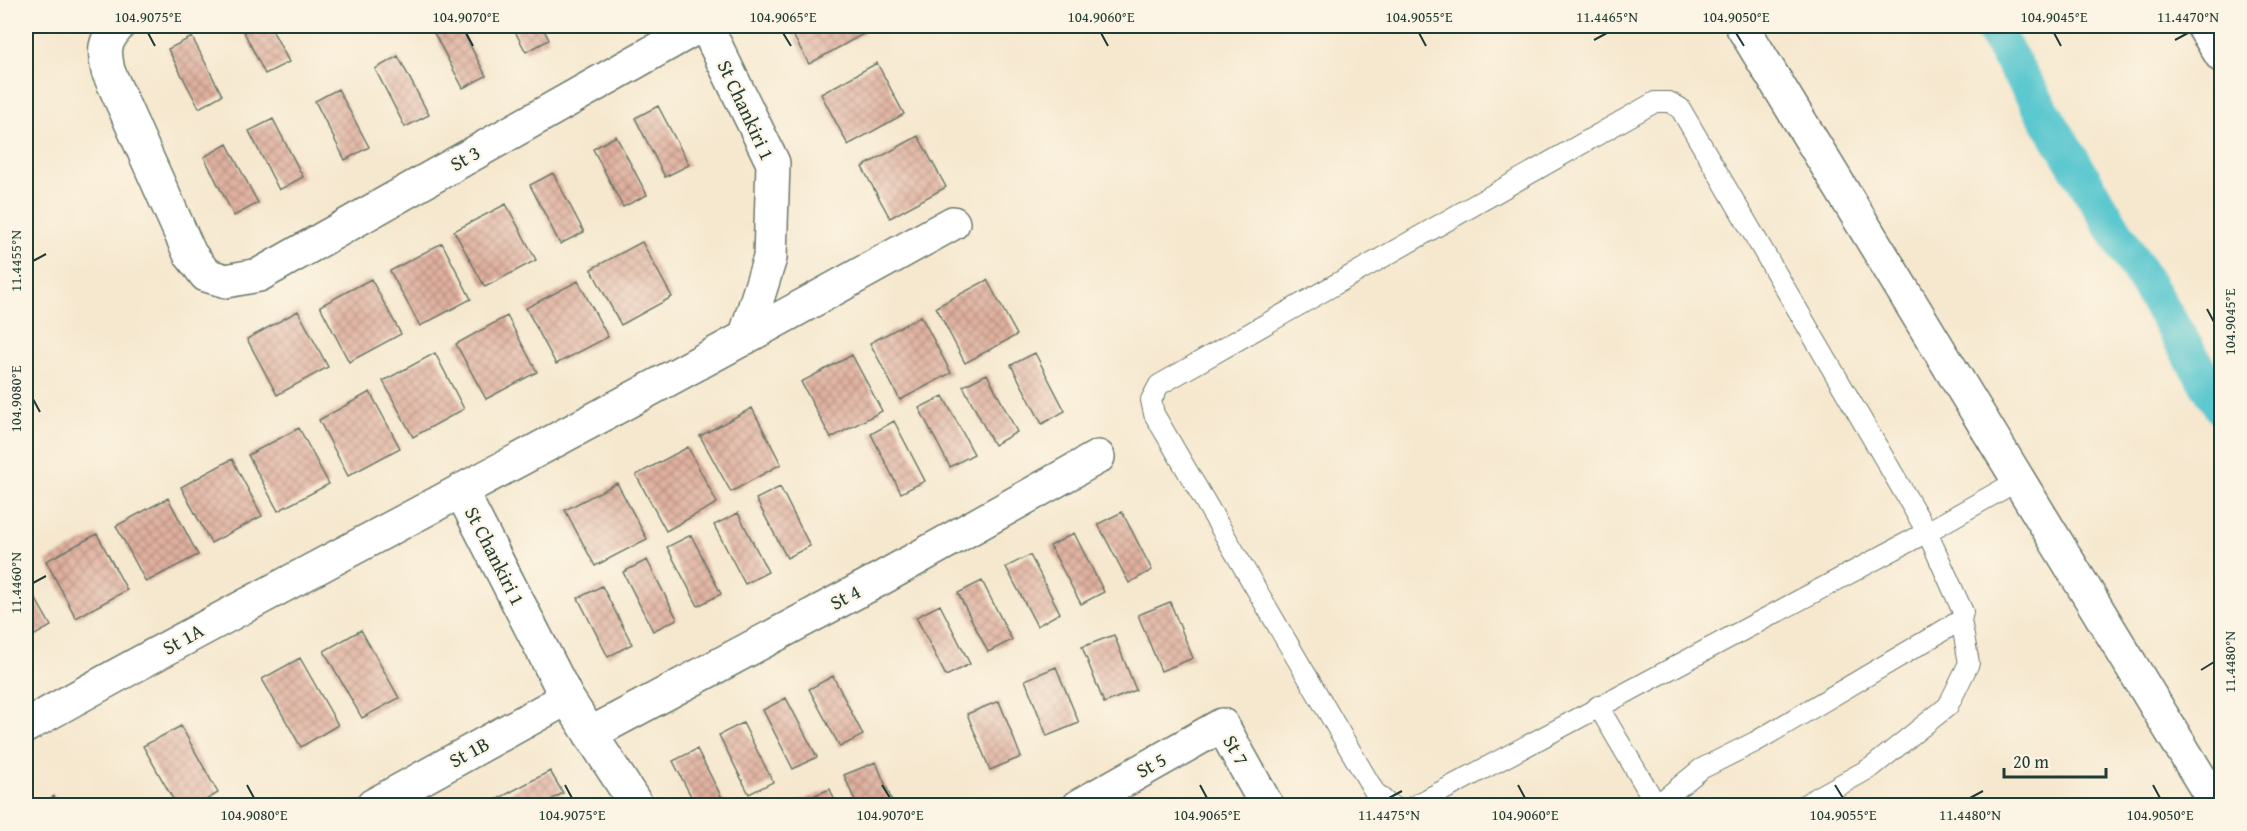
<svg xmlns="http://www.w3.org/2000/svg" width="2247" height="831" font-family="'Gentium Book Plus',serif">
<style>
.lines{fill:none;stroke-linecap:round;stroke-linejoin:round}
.canal{stroke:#5bc8cf;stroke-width:36}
.building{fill:url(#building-cross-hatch)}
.service-casing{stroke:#6a796a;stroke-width:22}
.minor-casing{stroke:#6a796a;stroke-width:36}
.service{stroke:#fff;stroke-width:20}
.minor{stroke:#fff;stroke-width:33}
.ticks{fill:none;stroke:#1f3d34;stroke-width:2}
.labels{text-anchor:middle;stroke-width:4.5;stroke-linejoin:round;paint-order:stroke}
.street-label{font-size:20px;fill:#1f3d34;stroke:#fcf5e5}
.neatline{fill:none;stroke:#1f3d34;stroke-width:2}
.ticks-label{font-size:15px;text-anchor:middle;fill:#1f3d34}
</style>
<defs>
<pattern id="building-cross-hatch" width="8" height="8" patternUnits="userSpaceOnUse" patternTransform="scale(1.5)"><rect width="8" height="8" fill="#e0b09f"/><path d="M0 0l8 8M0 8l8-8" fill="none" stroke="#b59082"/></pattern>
</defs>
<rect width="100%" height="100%" fill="#fcf5e5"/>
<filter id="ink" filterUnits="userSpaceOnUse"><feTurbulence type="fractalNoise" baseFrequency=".0167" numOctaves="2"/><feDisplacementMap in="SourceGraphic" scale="12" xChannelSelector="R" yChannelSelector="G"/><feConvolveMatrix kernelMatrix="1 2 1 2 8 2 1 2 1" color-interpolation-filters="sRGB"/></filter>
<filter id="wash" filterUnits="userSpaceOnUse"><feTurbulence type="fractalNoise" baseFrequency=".008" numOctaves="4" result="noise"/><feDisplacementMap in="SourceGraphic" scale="24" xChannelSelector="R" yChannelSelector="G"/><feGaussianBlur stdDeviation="1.35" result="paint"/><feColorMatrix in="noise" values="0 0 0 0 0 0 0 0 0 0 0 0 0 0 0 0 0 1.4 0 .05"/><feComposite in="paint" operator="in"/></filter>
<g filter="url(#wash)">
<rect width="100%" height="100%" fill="#f6e8cf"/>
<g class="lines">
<path class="canal" d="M 1991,26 L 2222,408"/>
</g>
<g id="blocks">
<path class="building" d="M 241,26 L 270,26 L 289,62 L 265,74 Z
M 439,26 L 460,26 L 486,76 L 463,88 L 432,29 Z
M 512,26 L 542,26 L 549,40 L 526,52 Z
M 788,26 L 861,26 L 865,33 L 809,64 Z
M 192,37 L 222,95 L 199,108 L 168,49 Z
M 398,56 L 429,115 L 405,127 L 375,69 Z
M 877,63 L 904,114 L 848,145 L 821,94 Z
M 338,89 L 369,147 L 345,160 L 315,101 Z
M 658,106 L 689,165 L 665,177 L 635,118 Z
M 273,119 L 303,177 L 279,190 L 249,131 Z
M 616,136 L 647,195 L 623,207 L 593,149 Z
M 918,136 L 946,187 L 890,218 L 862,167 Z
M 227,144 L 258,203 L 234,216 L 204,157 Z
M 553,173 L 584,232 L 560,244 L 530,185 Z
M 506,204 L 536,260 L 485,287 L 454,231 Z
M 642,242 L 672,297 L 621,325 L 591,269 Z
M 442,243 L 471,299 L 420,326 L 390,271 Z
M 371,279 L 401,334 L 349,362 L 320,306 Z
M 987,280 L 1017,335 L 965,363 L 936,307 Z
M 578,281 L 608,337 L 556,364 L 526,308 Z
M 298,311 L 328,367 L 277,395 L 247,339 Z
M 507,316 L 537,372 L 486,399 L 456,344 Z
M 921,316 L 951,373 L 900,400 L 870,343 Z
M 435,353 L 464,409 L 413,437 L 383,381 Z
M 1035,353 L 1065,411 L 1042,424 L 1011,365 Z
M 852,355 L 882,411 L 831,438 L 801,382 Z
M 987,374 L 1017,432 L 994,445 L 963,386 Z
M 370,392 L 400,448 L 348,476 L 319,420 Z
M 943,396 L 974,454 L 950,467 L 919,408 Z
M 752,408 L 781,464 L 731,492 L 700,436 Z
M 894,421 L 925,481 L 901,493 L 871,434 Z
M 299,428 L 329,484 L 278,511 L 248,455 Z
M 688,447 L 717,503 L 666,531 L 636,475 Z
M 232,459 L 262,516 L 211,543 L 181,487 Z
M 617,483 L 647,539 L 595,566 L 565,510 Z
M 780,487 L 810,546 L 787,558 L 756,499 Z
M 168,498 L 198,555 L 146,582 L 116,526 Z
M 1122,512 L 1152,570 L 1129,583 L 1098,524 Z
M 738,513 L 768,572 L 745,584 L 714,525 Z
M 1074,533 L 1104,592 L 1081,604 L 1050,546 Z
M 97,534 L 127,590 L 76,618 L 46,561 Z
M 691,535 L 721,594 L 698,606 L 667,547 Z
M 1030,555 L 1060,613 L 1037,626 L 1006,567 Z
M 647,560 L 677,619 L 653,631 L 623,572 Z
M 982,581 L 1012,640 L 988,652 L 958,593 Z
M 26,582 L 51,626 L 26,640 Z
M 602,586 L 632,644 L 608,657 L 578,598 Z
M 1170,602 L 1193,658 L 1161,671 L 1138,615 Z
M 940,605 L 970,664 L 946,676 L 916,617 Z
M 361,630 L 399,698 L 362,718 L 324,651 Z
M 1114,635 L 1136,690 L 1104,703 L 1082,647 Z
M 300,658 L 338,725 L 301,747 L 262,679 Z
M 1056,667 L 1079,723 L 1047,736 L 1025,680 Z
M 833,676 L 863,735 L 840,747 L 809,689 Z
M 786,698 L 817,757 L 793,769 L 763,710 Z
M 999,701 L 1021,757 L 990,770 L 967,714 Z
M 743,723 L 773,782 L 749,794 L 719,735 Z
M 181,726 L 218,793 L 196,806 L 177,806 L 143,746 Z
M 697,749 L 726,806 L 696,806 L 673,761 Z
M 876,762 L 894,806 L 857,806 L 844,775 Z
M 550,771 L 563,793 L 541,806 L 494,806 L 492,802 Z
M 830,789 L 837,806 L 800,806 L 798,802 Z
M 54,796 L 59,806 L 38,806 Z"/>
</g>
</g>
<g filter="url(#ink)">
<use href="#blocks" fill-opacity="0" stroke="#6a796a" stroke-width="1.5"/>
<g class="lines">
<defs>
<path id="service" d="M 1598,706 L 1657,806
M 1657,805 L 1701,769 L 1755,742 L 1961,620 L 1963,612 L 1927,532 L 2019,480
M 1393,806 L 1388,804 L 1374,791 L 1154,414 L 1151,400 L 1159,385 L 1655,102 L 1669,102 L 1680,108 L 1927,532 L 1414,806
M 1802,806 L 1872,767 L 1948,706 L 1969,663 L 1961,620"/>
<path id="minor" d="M 118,26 C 103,43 104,50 108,71 L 190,254 L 206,275 L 226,281 L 259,275 L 699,26
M 706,26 L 773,163 L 770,258 L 745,338
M 1742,26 L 2217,806
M 2203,26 L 2222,56
M 461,491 L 567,698 L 637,806
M 26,726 C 170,644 318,568 464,489 C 628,402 791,313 953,223
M 590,734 L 882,578 L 1098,457
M 372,806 L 567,698
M 1079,806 L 1222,725 L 1267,806"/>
</defs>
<use href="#service" class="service-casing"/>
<use href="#minor" class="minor-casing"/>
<use href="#service" class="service"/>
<use href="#minor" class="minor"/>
</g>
</g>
<path class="ticks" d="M 148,33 L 155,46M 466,33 L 473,46M 783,33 L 791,46M 1101,33 L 1108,46M 1419,33 L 1426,46M 1736,33 L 1744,46M 2054,33 L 2061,46M 1594,40 L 1607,33M 2175,40 L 2188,33M 33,261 L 46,254M 2207,309 L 2214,322M 33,399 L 40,412M 33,583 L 46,576M 2201,670 L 2214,662M 247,785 L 254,798M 565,785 L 572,798M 882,785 L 890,798M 1200,785 L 1207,798M 1518,785 L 1525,798M 1835,785 L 1843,798M 2153,785 L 2160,798M 1389,798 L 1402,791M 1970,798 L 1983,791"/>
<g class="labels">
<g class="street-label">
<text transform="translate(746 110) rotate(65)" y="7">St Chankiri 1</text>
<text transform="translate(465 158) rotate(-30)" y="7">St 3</text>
<text transform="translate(495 556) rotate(63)" y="7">St Chankiri 1</text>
<text transform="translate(845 597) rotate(-28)" y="7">St 4</text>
<text transform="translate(183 639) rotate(-29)" y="7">St 1A</text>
<text transform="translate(1236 750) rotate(61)" y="7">St 7</text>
<text transform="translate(469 752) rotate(-29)" y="7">St 1B</text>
<text transform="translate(1151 765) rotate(-29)" y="7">St 5</text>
</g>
</g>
<rect width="2247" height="831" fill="none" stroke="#fcf5e5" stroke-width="66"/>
<path d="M2004 768v9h102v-9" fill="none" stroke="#1f3d34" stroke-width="3"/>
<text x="2013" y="768" font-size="18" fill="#1f3d34" stroke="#fcf5e5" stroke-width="4.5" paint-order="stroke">20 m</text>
<rect x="33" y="33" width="2181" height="765" class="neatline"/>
<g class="ticks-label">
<text x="148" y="22">104.9075°E</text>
<text x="466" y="22">104.9070°E</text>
<text x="783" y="22">104.9065°E</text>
<text x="1101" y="22">104.9060°E</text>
<text x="1419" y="22">104.9055°E</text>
<text x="1607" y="22">11.4465°N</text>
<text x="1736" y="22">104.9050°E</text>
<text x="2054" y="22">104.9045°E</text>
<text x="2188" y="22">11.4470°N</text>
<text transform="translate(16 261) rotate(-90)" y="5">11.4455°N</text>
<text transform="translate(2230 322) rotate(-90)" y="5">104.9045°E</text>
<text transform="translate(16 399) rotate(-90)" y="5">104.9080°E</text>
<text transform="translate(16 583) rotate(-90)" y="5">11.4460°N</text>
<text transform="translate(2230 662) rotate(-90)" y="5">11.4480°N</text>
<text x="254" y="820">104.9080°E</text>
<text x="572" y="820">104.9075°E</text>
<text x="890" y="820">104.9070°E</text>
<text x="1207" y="820">104.9065°E</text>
<text x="1389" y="820">11.4475°N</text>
<text x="1525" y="820">104.9060°E</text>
<text x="1843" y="820">104.9055°E</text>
<text x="1970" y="820">11.4480°N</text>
<text x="2160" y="820">104.9050°E</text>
</g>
</svg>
